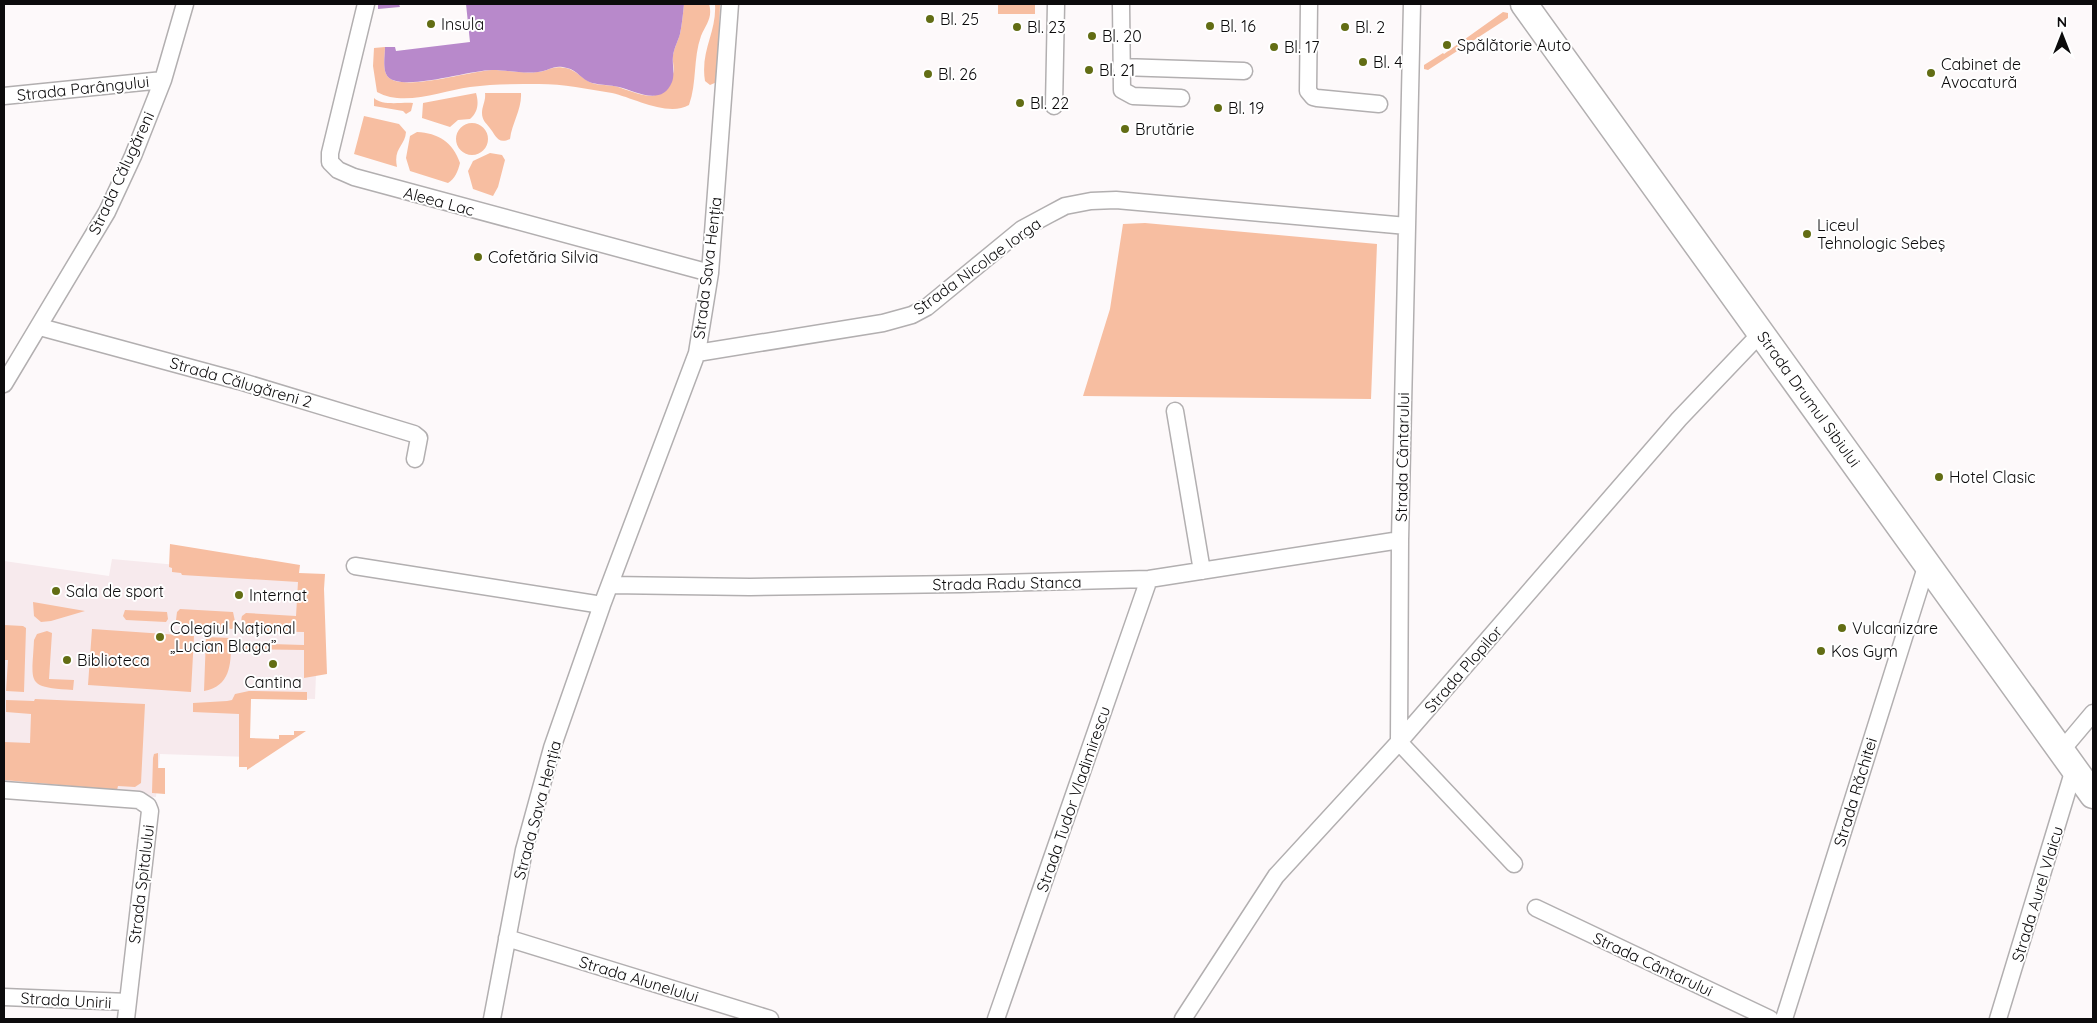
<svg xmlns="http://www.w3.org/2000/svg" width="2097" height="1023" font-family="Quicksand,sans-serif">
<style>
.built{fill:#f7eaed}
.green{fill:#f7bea1}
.water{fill:#b889cb}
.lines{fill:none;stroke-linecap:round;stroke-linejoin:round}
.minor-casing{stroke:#b2afb0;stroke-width:19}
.primary-casing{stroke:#b2afb0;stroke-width:29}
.minor{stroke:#fff;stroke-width:16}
.primary{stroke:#fff;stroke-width:26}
.poi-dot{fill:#626d14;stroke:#fff;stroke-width:2}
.labels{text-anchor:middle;stroke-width:4;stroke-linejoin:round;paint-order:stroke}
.poi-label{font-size:16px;fill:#0c0b0c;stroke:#fff;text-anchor:start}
.street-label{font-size:16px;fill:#0c0b0c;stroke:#fff}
</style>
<rect width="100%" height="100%" fill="#fdf9fa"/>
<path class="built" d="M 112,559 L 320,578 L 315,699 L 249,697 L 249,757 L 160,754 L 156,797 L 4,786 L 4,561 L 109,576 Z"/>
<path class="green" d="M 684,4 L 709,4 C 713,18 706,24 701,36 C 693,58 697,83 689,105 C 668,117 634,98 612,93 C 588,89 563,84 539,84 C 517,84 493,84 470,87 C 441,91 404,107 377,92 L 373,66 L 374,48 L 385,47 C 385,56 382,70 388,77 C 403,92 470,71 492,70 C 507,70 522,74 537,72 C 550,71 551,65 566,68 C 576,70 582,79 592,83 C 601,86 612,84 621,88 C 645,96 662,105 673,74 C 675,69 672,61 673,55 C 674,48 678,41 680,34 C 682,24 683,14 684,4 Z
M 715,4 L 720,4 L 718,78 L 717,82 L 710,85 L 705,81 C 700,51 717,32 715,4 Z
M 998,4 L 1035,4 L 1035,14 L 998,14 Z
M 1503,12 L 1508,13 L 1508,18 L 1428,70 L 1424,69 L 1424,65 L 1443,53 L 1444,54 Z
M 476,93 C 479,103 478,112 470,119 L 458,120 L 450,127 L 422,118 L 423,103 Z
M 485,93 L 521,93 C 522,109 512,123 510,139 C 497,145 496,135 489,127 C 486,123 482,120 482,113 C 482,106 486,101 485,93 Z
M 374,98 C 382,106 401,102 413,103 L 411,111 L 406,114 L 403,111 L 374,106 Z
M 364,116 L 399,124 L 406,132 C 405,146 393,148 397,167 L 354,154 Z
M456 139a16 16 0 1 1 32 0a16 16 0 1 1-32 0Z
M 417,132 C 438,133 453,142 460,163 C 458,171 455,179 448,183 L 410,171 L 406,158 L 410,136 Z
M 490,153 L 502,155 L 505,160 L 498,187 L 493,196 L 473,189 L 468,171 L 473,161 Z
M 1145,223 L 1377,244 L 1371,399 L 1083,396 L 1110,309 L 1123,224 Z
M 170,544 L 300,565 L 299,573 L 325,574 L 324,589 L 327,674 L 304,678 L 304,650 L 242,649 L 242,643 L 304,645 L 304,632 L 248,631 C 243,627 240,622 242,616 L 246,613 L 296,616 L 298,582 L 182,575 L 181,573 L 172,572 L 172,568 L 169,567 Z
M 33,602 L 85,611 L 51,621 L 41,622 L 34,616 Z
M 180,609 L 233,612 L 236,626 L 232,629 L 180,624 L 176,620 L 177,612 Z
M 125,610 L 167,612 L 168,619 L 166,622 L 126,620 L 123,616 Z
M 4,625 L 23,626 L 26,628 L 24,692 L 6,691 L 8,660 L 4,660 Z
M 92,629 L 194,636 L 191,692 L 88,685 Z
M 47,631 L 52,633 L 49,679 L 74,680 L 73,690 C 25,687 32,684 34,640 L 37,634 Z
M 206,637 L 231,638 C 231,662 232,686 204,691 Z
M 249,691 L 307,692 L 307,700 L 251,699 L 250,738 L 279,739 L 279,735 L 294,735 L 294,731 L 306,731 L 247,770 L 247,767 L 239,767 L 239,714 L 193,712 L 193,703 L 227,701 L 232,700 L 235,694 Z
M 35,699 L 145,704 L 141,783 L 135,787 L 118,786 L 117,790 L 4,780 L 4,742 L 30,743 L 31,714 L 6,712 L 6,700 L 34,701 Z
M 158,753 L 158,768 L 165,768 L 165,794 L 152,793 L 153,758 L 154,754 Z"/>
<path class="water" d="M 378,4 L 404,4 L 399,4 L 400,7 L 378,9 Z
M 466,4 L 684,4 C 683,14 682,24 680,34 C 678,41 674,48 673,56 C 672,64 675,74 672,82 C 662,107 635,91 619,87 C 610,85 601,85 592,83 C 582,80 577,70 567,68 C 553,64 550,71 538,72 C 523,74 507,70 492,70 C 470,70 403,92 388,77 C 382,70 385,56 385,47 L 395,47 L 396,51 L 470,42 Z"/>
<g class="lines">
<defs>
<path id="minor" d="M 366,4 L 330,153 L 330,162 L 338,170 L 354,177 L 710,273
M 1121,4 L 1122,90 L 1133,96 L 1181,98
M 1309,4 L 1308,91 L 1313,97 L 1317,98 L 1379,104
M 1412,4 L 1400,540 L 1399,742 L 1514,864
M 1121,67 L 1244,71
M 4,96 L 163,80
M 1054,106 L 1056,4
M 40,327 L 239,381 L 414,434 L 419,438 L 415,459
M 697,353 L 883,323 L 912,315 L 927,307 L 1022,229 L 1048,215 L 1065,206 L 1091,201 L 1116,200 L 1407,226
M 4,384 L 107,212 L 133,156 L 163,80 L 185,4
M 1175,411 L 1202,571
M 355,566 L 602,605
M 610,585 L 750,587 L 961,584 L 1149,579 L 1400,540
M 2061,751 L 2093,713
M 4,790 L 139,800 L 148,806 L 150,811 L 126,1019
M 1536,908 L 1770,1019
M 507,938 L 770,1019
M 4,997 L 128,1002
M 492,1019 L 524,850 L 552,748 L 602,605 L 697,353 L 710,273 L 730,4
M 996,1019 L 1149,579
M 1183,1019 L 1276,876 L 1399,742 L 1679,419 L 1761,333
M 1784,1019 L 1927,564
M 1998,1019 L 2074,769"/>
<path id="primary" d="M 1524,4 L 2093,795"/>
</defs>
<use href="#minor" class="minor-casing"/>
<use href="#primary" class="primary-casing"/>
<use href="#minor" class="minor"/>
<use href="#primary" class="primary"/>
</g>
<g class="poi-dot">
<circle cx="930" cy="19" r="5"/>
<circle cx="431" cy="24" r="5"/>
<circle cx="1210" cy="26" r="5"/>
<circle cx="1017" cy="27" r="5"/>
<circle cx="1345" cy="27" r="5"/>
<circle cx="1092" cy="36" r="5"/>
<circle cx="1447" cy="45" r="5"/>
<circle cx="1274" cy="47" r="5"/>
<circle cx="1363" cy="62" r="5"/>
<circle cx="1089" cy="70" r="5"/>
<circle cx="1931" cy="73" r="5"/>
<circle cx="928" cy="74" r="5"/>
<circle cx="1020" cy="103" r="5"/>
<circle cx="1218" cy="108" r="5"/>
<circle cx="1125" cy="129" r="5"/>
<circle cx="1807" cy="234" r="5"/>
<circle cx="478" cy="257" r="5"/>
<circle cx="1939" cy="477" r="5"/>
<circle cx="56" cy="591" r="5"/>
<circle cx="239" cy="595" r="5"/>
<circle cx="1842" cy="628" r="5"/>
<circle cx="160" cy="637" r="5"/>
<circle cx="1821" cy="651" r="5"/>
<circle cx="67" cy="660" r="5"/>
<circle cx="273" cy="664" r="5"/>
</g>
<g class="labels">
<g class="poi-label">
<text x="940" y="25">Bl. 25</text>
<text x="441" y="30">Insula</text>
<text x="1220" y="32">Bl. 16</text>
<text x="1027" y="33">Bl. 23</text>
<text x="1355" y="33">Bl. 2</text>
<text x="1102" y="42">Bl. 20</text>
<text x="1457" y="51">Spălătorie Auto</text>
<text x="1284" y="53">Bl. 17</text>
<text x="1373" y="68">Bl. 4</text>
<text x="1941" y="70">Cabinet de<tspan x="1941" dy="18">Avocatură</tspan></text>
<text x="1099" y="76">Bl. 21</text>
<text x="938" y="80">Bl. 26</text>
<text x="1030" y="109">Bl. 22</text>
<text x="1228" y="114">Bl. 19</text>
<text x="1135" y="135">Brutărie</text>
<text x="1817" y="231">Liceul<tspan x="1817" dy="18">Tehnologic Sebeș</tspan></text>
<text x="488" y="263">Cofetăria Silvia</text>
<text x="1949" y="483">Hotel Clasic</text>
<text x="66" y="597">Sala de sport</text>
<text x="249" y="601">Internat</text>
<text x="170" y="634">Colegiul Național<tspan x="170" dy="18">„Lucian Blaga”</tspan></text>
<text x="1852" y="634">Vulcanizare</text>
<text x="1831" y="657">Kos Gym</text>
<text x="77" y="666">Biblioteca</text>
<text x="273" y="688" text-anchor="middle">Cantina</text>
</g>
<g class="street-label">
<text transform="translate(83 88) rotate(-6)" y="6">Strada Parângului</text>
<text transform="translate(121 173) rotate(-65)" y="6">Strada Călugăreni</text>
<text transform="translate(439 201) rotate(15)" y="6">Aleea Lac</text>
<text transform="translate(977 266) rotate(-36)" y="6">Strada Nicolae Iorga</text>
<text transform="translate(707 268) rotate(-83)" y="6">Strada Sava Henția</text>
<text transform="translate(241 382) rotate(16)" y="6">Strada Călugăreni 2</text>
<text transform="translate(1809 399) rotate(54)" y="6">Strada Drumul Sibiului</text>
<text transform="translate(1402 457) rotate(-89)" y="6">Strada Cântarului</text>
<text transform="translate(1007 583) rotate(-1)" y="6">Strada Radu Stanca</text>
<text transform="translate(1463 669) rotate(-49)" y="6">Strada Plopilor</text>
<text transform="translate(1855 792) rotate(-73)" y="6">Strada Răchitei</text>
<text transform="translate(1073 799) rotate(-71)" y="6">Strada Tudor Vladimirescu</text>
<text transform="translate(537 810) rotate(-75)" y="6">Strada Sava Henția</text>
<text transform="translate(141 884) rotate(-83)" y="6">Strada Spitalului</text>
<text transform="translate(2037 894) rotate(-73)" y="6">Strada Aurel Vlaicu</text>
<text transform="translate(1653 964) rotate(25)" y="6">Strada Cântarului</text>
<text transform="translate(639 979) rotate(17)" y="6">Strada Alunelului</text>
<text transform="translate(66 1000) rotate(3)" y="6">Strada Unirii</text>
</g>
</g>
<rect width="2097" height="1023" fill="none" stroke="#0c0b0c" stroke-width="10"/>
<g transform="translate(2062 35)" stroke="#ffffff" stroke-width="4" paint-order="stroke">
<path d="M0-4L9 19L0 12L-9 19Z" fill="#0c0b0c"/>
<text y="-8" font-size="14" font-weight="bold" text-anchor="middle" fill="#0c0b0c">N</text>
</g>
</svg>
